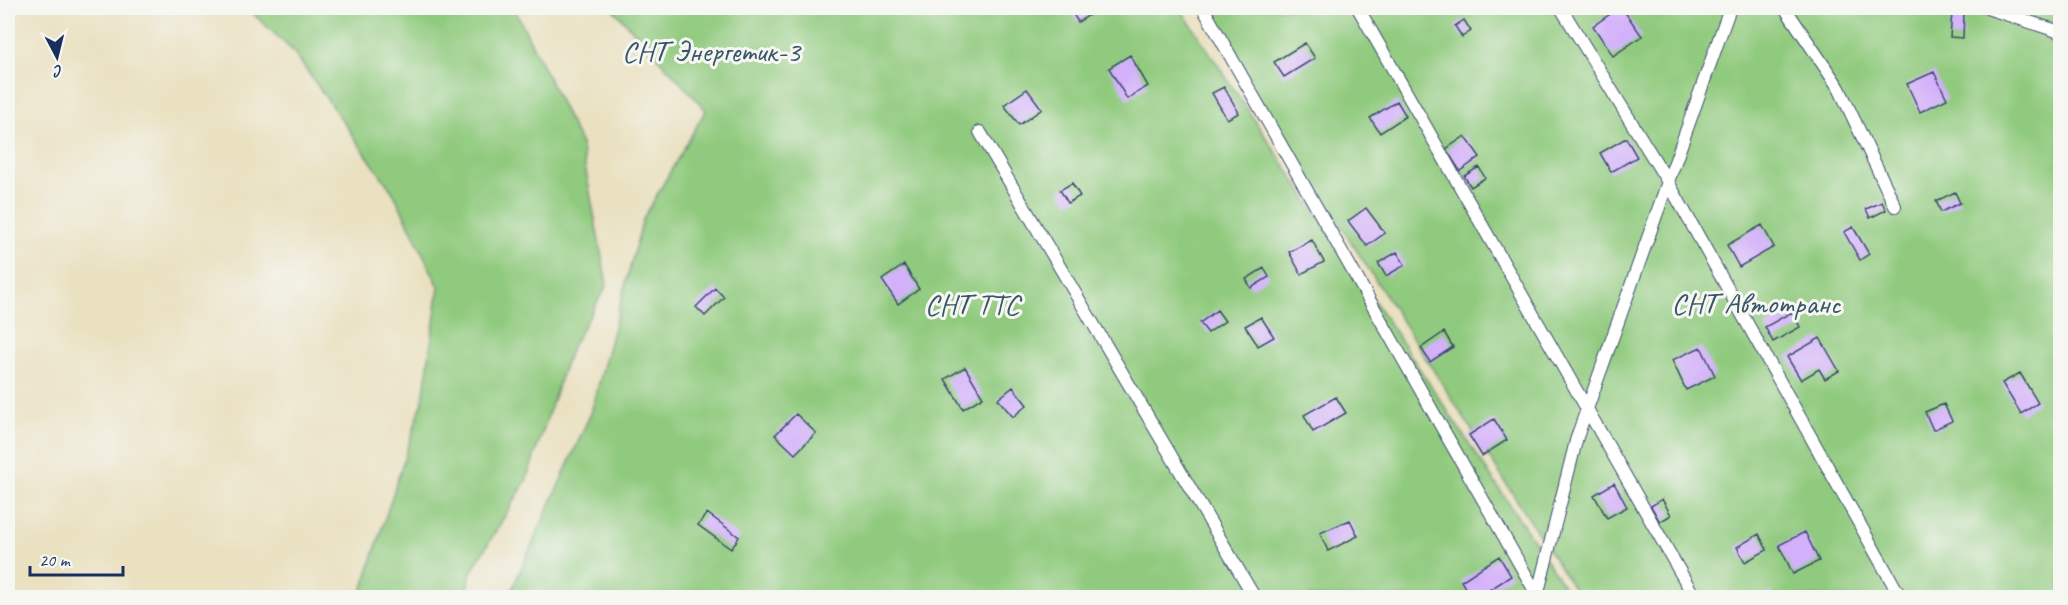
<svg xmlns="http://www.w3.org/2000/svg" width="2068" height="605" font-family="Caveat,sans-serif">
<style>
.green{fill:#90ca7e;stroke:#567c6e;stroke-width:1.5}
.building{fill:#d3b0fa}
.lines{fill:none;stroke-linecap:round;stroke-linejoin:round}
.service-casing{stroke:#3a4a6d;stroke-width:14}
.service{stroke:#fff;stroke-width:12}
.labels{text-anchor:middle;stroke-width:6;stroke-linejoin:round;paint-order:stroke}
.park-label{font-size:30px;fill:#385666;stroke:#f6f6f2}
</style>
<rect width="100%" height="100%" fill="#f6f6f2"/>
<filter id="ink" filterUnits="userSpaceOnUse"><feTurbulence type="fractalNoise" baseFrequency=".0167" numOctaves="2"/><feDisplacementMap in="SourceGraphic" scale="12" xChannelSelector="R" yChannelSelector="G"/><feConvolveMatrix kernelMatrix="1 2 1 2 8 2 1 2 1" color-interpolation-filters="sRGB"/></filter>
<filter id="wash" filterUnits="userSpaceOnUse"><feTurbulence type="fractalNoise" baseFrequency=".008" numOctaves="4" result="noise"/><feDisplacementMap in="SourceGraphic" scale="24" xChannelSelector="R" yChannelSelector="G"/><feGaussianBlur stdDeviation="1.35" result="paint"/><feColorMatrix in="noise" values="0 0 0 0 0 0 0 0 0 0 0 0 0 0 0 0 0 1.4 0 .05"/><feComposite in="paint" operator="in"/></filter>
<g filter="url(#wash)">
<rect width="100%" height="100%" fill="#eae1c1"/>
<path class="green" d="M 247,8 L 514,8 L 581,144 L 607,285 L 570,350 L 526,481 L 471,572 L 465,597 L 360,597 L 423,400 L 439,287 L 394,194 L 293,51 Z
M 612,8 L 1180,8 L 1571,597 L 508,598 L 591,413 L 643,219 L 706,110 Z
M 1201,8 L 2060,8 L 2060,597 L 1579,597 Z"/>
<g id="blocks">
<path class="building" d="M 1069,8 L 1095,8 L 1096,11 L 1078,22 Z
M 1619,8 L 1622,8 L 1642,36 L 1613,56 L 1593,26 Z
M 1952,12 L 1964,12 L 1963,38 L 1950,37 Z
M 1464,20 L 1471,31 L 1462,37 L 1455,26 Z
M 1305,43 L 1315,58 L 1284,77 L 1274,62 Z
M 1130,55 L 1148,86 L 1127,99 L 1109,68 Z
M 1934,72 L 1947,99 L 1920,112 L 1907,84 Z
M 1224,87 L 1239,113 L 1227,119 L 1212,93 Z
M 1027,89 L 1042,109 L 1019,125 L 1004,105 Z
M 1397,101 L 1406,116 L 1380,133 L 1370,118 Z
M 1465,136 L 1480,157 L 1460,171 L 1446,149 Z
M 1626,138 L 1637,157 L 1611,172 L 1600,153 Z
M 1479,167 L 1485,178 L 1471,187 L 1464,176 Z
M 1072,183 L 1080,196 L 1068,203 L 1060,190 Z
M 1955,192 L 1960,203 L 1941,212 L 1936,201 Z
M 1882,202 L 1886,210 L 1870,218 L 1866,209 Z
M 1366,208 L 1385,233 L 1367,246 L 1348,221 Z
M 1762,225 L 1774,247 L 1739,267 L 1727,245 Z
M 1853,227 L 1869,254 L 1860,260 L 1844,232 Z
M 1312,240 L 1324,262 L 1301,274 L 1289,252 Z
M 1397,252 L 1405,265 L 1386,276 L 1378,263 Z
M 904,265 L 919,289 L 898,304 L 882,280 Z
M 1264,268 L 1269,277 L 1251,288 L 1246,279 Z
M 715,288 L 724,297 L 705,316 L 696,307 Z
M 1217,310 L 1225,321 L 1208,333 L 1200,323 Z
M 1792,312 L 1800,327 L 1773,342 L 1765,327 Z
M 1261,317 L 1274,337 L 1258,346 L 1245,326 Z
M 1444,332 L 1453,347 L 1430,362 L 1421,348 Z
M 1820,338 L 1839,371 L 1825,379 L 1819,369 L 1801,380 L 1787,357 Z
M 1701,347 L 1715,376 L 1686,390 L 1672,360 Z
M 965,367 L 983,397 L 963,409 L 945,379 Z
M 2020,373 L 2038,403 L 2021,414 L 2002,383 Z
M 1013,387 L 1027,405 L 1013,417 L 998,399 Z
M 1336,397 L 1346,413 L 1313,432 L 1304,415 Z
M 1944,404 L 1952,421 L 1933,430 L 1925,412 Z
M 796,414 L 816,433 L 795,454 L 775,435 Z
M 1494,419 L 1507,440 L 1482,456 L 1469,435 Z
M 1614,483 L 1627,507 L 1607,518 L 1594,495 Z
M 1662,499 L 1671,515 L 1660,522 L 1651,506 Z
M 707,513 L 739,537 L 731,549 L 698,525 Z
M 1350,520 L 1358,536 L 1328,551 L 1320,533 Z
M 1805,532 L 1819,561 L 1793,574 L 1779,545 Z
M 1759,534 L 1767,550 L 1745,562 L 1737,547 Z
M 1499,556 L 1511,576 L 1477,598 L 1471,598 L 1461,581 Z
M 1772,592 L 1775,598 L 1761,598 Z"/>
</g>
</g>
<g filter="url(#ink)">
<use href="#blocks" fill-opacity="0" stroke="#3a4a6d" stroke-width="1.5"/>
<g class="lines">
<defs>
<path id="service" d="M 1203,8 L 1539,598
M 1358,8 L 1695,598
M 1561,8 L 1668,182 L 1901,598
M 1785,8 L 1839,88 L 1895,206
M 1987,8 L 2060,32
M 980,132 L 1255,598
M 1537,596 L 1577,437 L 1730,8"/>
</defs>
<use href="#service" class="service-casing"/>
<use href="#service" class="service"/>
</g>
</g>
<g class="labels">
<g class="park-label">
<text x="711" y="61">СНТ Энергетик-3</text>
<text x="1756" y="313">СНТ Автотранс</text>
<text x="972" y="314">СНТ ТТС</text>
</g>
</g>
<rect width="2068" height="605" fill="none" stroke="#f6f6f2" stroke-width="30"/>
<g transform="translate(57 57) rotate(173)" stroke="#f6f6f2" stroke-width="4.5" paint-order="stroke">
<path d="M0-4.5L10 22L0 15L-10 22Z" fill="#1b2f5e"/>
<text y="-9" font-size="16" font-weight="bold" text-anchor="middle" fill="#1b2f5e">С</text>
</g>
<path d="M30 566v9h93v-9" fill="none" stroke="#1b2f5e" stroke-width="3"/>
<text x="39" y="566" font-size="18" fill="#1b2f5e" stroke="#f6f6f2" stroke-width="4.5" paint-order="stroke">20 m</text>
</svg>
